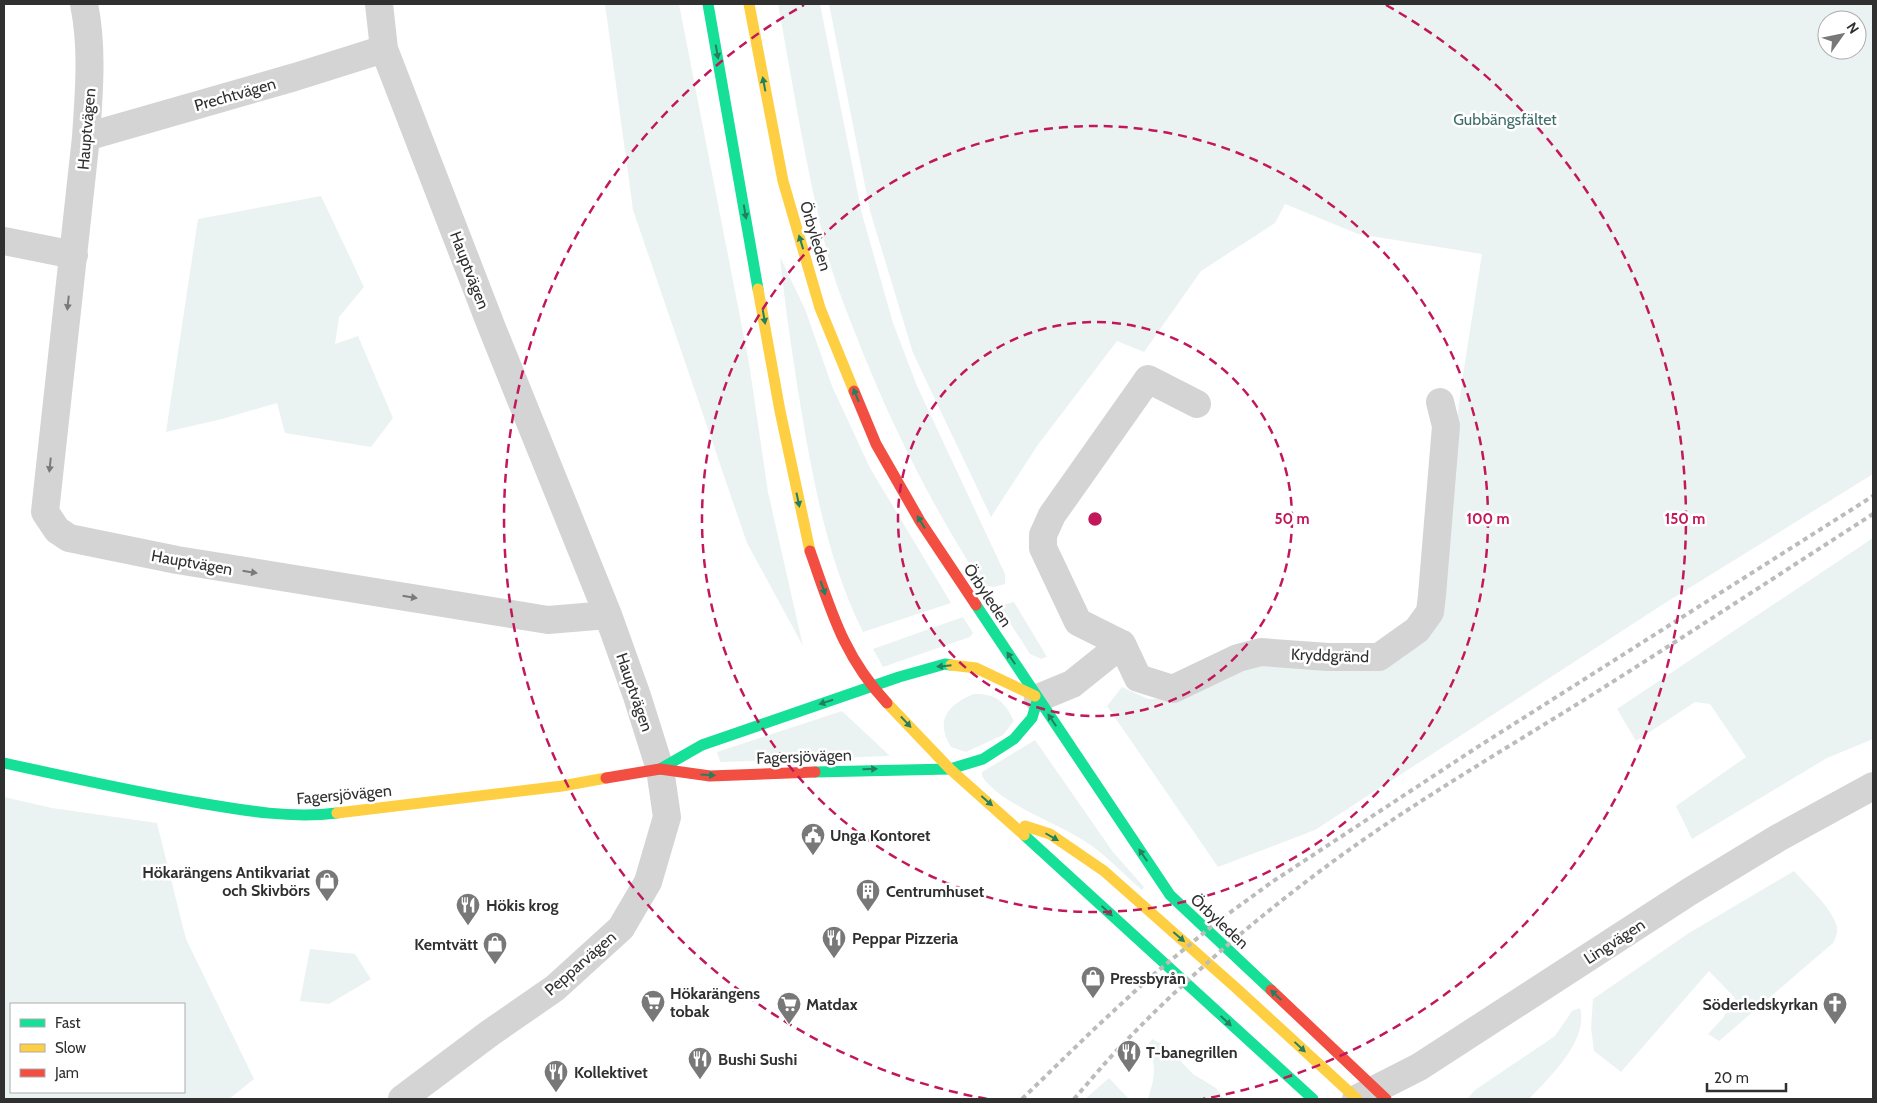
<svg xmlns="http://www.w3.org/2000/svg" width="1877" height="1103" font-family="Cabin,sans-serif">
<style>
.green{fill:#ebf3f2;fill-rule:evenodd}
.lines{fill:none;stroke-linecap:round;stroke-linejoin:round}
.street{stroke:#d4d4d4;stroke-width:28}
.fast{stroke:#16e098;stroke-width:11}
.slow{stroke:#ffcf43;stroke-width:11}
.jam{stroke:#f24e42;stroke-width:11}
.rail{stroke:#bcbcbc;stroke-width:4;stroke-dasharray:5 4;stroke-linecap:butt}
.oneway{fill:#247f5f}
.oneway2{fill:#7a7a7a}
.ring{fill:none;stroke:#c2185b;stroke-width:2.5;stroke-dasharray:9 6}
.labels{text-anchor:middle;stroke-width:5;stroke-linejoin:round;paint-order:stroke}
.street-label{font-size:16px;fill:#303030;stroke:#fff}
.park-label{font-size:16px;fill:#3c6d6a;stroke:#fff}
.poi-label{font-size:16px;font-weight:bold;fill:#303030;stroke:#fff;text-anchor:start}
.centre{fill:#c2185b;stroke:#fff;stroke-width:2.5}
.ring-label{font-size:15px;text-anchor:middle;font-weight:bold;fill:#c2185b;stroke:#fff;stroke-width:5;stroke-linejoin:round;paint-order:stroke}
</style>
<rect width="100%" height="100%" fill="#fff"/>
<path class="green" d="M 605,4 L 679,4 L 749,363 L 768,492 L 803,646 L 747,543 L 633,210 Z
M 778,4 L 820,4 L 862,214 L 893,323 L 917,386 L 1005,574 L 1005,584 L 994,587 L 983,585 C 935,511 896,435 863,353 C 850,319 835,285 826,249 C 806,168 793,86 778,4 Z
M 829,4 L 1873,4 L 1873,474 L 1662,605 L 1315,830 L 1218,867 L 1107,706 L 1122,687 L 1148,699 L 1168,698 L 1244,663 L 1357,664 L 1429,626 L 1463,375 L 1482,254 L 1358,234 L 1285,204 L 1275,223 L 1201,271 L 1144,352 L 1117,341 L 1037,446 L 991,517 L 913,353 L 870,211 ZM 1827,20 L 1857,20 L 1857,50 L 1827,50 Z
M 321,196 L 364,287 L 339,317 L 335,344 L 358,336 L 393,418 L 371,447 L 285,433 L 277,403 L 222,419 L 166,432 L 198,219 Z
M 780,257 L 805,309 L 832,386 L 870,468 L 951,603 L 863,632 C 828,561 814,486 801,409 C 793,358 785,308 780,257 Z
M 1873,538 L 1873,739 L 1827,758 L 1692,839 L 1676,806 L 1746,757 L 1710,704 L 1695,702 L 1636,741 L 1617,709 Z
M 1014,602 L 1047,657 L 1041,659 L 1030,654 L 999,606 Z
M 963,617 L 973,633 L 970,637 L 883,667 L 873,649 Z
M 974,694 C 997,694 1004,701 1014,721 L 1003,735 L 966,752 L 951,747 C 934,720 949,704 974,694 Z
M 842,711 L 890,756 L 720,762 L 717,752 Z
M 1035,740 L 1113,852 L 1144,887 L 1142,890 C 1124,875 1108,857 1089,844 C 1060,823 1000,805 982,776 L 982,772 Z
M 4,797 L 52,808 L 157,823 L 186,939 L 254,1079 L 229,1099 L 4,1099 ZM 11,1004 L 184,1004 L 184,1092 L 11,1092 Z
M 1794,871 C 1806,885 1830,906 1836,924 C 1839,930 1836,937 1833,943 L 1719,1041 L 1708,1034 L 1723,1018 L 1735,998 L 1709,971 L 1621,1072 L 1594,1051 L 1591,1028 L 1593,999 L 1689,933 Z
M 310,949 L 355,954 L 371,979 L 329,1004 L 300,1001 Z
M 1580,1008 C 1589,1040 1550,1077 1529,1099 L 1467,1099 L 1475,1090 L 1555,1036 L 1572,1011 Z
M 1152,1039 L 1167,1047 L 1193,1074 L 1216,1088 L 1224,1099 L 1148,1099 C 1154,1080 1158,1064 1147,1046 Z
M 1109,1078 L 1129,1099 L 1084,1099 L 1085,1099 Z"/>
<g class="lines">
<path class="street" d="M 84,4 C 93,48 89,92 86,137 L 45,512 L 57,530 L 69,538 L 177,560 L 548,620 L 608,615
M 379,4 L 384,49 L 492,328 L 608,615 L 637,696 L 660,769 L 667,817 L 648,882 L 621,928 L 555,988 L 490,1033 L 402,1099
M 86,137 L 295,77 L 384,49
M 4,241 L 74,255
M 1197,404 L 1148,379 L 1052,515 L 1043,535 L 1043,548 L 1078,622 L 1122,644 L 1138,678 L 1173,689 L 1238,658 L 1261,652 L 1328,657 L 1379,657 L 1417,630 L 1430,612 L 1432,595 L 1446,426 L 1440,402
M 1038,698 L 1072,684 L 1122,644
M 1356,1099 L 1419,1067 L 1689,892 L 1778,838 L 1873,786"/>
<path class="fast" d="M 708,4 L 758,289
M 976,605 L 1170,895 L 1271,990
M 4,763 C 67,777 130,791 194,802 C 241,810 289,819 337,813
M 660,769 L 702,745 L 899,677 L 945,664 L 951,665
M 815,772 L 950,769 L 983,759 L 1014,739 L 1032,718 L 1038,698
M 1024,835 L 1313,1099"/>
<path class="slow" d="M 749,4 L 783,181 L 820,308 L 854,391
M 758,289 L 780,411 L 810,551
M 951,665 L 976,668 L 1035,696
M 887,703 L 950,769 L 1024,835
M 337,813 L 562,786 L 606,778
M 1025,826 L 1050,834 L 1104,871 L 1235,987 L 1357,1099"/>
<path class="jam" d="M 854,391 L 876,444 L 920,521 L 976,605
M 810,551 C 831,610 843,656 887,703
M 606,778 L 660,769 L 710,776 L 815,772
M 1271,990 L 1386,1099"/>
<path class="rail" d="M 1022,1099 L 1091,1032 L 1147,980 L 1217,922 L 1272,882 L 1476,748 L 1873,496
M 1074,1099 C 1090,1081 1106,1061 1124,1043 C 1188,976 1260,915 1335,860 C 1413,803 1497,754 1579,703 C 1678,641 1775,577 1873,514"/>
</g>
<defs><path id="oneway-solid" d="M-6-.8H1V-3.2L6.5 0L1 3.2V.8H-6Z" transform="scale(1.25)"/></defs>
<g class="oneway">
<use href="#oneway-solid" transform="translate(717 52) rotate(80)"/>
<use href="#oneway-solid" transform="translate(764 84) rotate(-101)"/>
<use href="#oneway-solid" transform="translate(745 212) rotate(80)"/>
<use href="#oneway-solid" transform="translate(801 242) rotate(-107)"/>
<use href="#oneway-solid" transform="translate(764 317) rotate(80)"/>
<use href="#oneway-solid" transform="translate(856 395) rotate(-112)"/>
<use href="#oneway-solid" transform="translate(798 500) rotate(78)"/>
<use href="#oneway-solid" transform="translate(921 522) rotate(-122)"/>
<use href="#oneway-solid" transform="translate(823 588) rotate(71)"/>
<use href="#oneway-solid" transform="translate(1011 658) rotate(-124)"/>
<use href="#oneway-solid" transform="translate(944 666) rotate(174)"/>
<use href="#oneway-solid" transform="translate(826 702) rotate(162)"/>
<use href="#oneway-solid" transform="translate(1052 720) rotate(-124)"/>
<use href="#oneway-solid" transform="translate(906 722) rotate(47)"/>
<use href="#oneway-solid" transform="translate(870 769) rotate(-2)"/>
<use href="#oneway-solid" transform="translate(708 775) rotate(4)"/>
<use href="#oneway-solid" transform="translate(987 801) rotate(41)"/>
<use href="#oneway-solid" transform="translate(1052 837) rotate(30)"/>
<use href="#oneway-solid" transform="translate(1143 855) rotate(-124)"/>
<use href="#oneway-solid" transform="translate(1107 911) rotate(43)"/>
<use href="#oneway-solid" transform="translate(1179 937) rotate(41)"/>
<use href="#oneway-solid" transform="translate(1276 995) rotate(-137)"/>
<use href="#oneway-solid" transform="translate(1226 1021) rotate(43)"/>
<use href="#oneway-solid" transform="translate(1300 1047) rotate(43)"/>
</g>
<g class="oneway2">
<use href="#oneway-solid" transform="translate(68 303) rotate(96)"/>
<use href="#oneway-solid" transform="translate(50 465) rotate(96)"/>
<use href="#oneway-solid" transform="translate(250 572) rotate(9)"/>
<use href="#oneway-solid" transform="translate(410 597) rotate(9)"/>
</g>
<g class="ring">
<circle cx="1095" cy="519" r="197"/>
<circle cx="1095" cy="519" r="393"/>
<path d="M987 1099A590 590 0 0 1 804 5M1386 5A590 590 0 0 1 1203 1099"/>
</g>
<defs>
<symbol id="civic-pin" viewBox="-11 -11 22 30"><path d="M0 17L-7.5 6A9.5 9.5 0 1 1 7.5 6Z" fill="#787878" stroke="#fff"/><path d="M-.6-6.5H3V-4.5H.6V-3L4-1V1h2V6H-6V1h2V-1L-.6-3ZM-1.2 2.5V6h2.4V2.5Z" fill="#fff"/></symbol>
<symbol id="shop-pin" viewBox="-11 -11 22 30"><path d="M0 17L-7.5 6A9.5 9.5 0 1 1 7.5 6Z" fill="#787878" stroke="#fff"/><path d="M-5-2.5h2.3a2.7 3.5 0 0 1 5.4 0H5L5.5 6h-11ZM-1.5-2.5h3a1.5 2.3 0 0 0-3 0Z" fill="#fff"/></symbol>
<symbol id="building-pin" viewBox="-11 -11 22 30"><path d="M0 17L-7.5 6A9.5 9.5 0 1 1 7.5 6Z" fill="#787878" stroke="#fff"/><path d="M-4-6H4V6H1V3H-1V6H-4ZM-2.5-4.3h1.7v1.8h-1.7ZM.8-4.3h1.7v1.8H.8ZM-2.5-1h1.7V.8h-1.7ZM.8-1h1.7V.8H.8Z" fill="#fff"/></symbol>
<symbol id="restaurant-pin" viewBox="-11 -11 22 30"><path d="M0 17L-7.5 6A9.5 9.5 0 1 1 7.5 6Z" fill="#787878" stroke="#fff"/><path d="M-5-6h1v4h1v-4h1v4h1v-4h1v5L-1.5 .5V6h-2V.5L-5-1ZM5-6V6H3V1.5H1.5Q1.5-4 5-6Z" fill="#fff"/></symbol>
<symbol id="supermarket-pin" viewBox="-11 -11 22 30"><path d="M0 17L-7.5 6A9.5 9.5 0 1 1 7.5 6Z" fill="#787878" stroke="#fff"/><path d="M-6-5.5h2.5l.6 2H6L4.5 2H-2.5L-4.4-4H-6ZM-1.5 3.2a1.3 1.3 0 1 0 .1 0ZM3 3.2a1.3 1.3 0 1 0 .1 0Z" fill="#fff"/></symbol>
<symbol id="church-pin" viewBox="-11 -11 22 30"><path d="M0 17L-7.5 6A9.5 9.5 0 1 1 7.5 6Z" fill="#787878" stroke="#fff"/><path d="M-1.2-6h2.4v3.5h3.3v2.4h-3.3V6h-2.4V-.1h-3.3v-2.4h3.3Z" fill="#fff"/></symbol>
</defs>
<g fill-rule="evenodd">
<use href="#civic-pin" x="799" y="821" width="28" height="38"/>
<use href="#shop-pin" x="313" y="867" width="28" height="38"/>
<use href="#building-pin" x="854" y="877" width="28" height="38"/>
<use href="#restaurant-pin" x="454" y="891" width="28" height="38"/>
<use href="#restaurant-pin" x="820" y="924" width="28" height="38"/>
<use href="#shop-pin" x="481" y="930" width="28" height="38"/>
<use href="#shop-pin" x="1079" y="964" width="28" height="38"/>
<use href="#supermarket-pin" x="639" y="988" width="28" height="38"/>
<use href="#supermarket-pin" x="775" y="990" width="28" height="38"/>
<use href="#church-pin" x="1821" y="990" width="28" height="38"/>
<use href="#restaurant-pin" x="1115" y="1038" width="28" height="38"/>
<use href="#restaurant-pin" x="686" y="1045" width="28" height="38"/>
<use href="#restaurant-pin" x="542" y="1058" width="28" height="38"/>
</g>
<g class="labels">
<g class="street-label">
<text transform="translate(235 94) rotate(-16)" y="6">Prechtvägen</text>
<text transform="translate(86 129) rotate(-85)" y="6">Hauptvägen</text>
<text transform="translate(816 236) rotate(73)" y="6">Örbyleden</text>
<text transform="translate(470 270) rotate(69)" y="6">Hauptvägen</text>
<text transform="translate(192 562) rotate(10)" y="6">Hauptvägen</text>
<text transform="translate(988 595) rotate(56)" y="6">Örbyleden</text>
<text transform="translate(1330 655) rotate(2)" y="6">Kryddgränd</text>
<text transform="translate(635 692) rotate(71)" y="6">Hauptvägen</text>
<text transform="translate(804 756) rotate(-2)" y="6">Fagersjövägen</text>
<text transform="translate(344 794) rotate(-5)" y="6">Fagersjövägen</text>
<text transform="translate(1220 921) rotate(43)" y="6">Örbyleden</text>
<text transform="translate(1614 941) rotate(-33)" y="6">Lingvägen</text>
<text transform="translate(580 963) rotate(-41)" y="6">Pepparvägen</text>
</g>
<g class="park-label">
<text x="1505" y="125">Gubbängsfältet</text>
</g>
<g class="poi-label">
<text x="830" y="841">Unga Kontoret</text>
<text x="310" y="878" text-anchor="end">Hökarängens Antikvariat<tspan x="310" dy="18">och Skivbörs</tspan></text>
<text x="886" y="897">Centrumhuset</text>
<text x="486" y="911">Hökis krog</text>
<text x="852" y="944">Peppar Pizzeria</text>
<text x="478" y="950" text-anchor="end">Kemtvätt</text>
<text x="1110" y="984">Pressbyrån</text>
<text x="670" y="999">Hökarängens<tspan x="670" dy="18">tobak</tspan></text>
<text x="806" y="1010">Matdax</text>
<text x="1818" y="1010" text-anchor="end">Söderledskyrkan</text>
<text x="1146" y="1058">T-banegrillen</text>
<text x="718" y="1065">Bushi Sushi</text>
<text x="574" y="1078">Kollektivet</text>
</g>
</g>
<circle cx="1095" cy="519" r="8" class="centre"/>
<g class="ring-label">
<text x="1292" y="524">50 m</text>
<text x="1488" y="524">100 m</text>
<text x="1685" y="524">150 m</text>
</g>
<rect width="1877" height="1103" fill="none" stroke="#303030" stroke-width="10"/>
<rect x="10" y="1003" width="175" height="90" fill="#ffffff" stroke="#acacac"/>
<rect x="20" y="1019" width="25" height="8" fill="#16e098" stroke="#acacac"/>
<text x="55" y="1028" font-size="15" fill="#303030">Fast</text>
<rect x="20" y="1044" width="25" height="8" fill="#ffcf43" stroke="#acacac"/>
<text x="55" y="1053" font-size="15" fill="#303030">Slow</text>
<rect x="20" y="1069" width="25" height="8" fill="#f24e42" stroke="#acacac"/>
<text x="55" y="1078" font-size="15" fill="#303030">Jam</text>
<g transform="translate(1842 35) rotate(57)"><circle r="24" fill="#ffffff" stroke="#acacac"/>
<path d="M0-4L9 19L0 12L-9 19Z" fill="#787878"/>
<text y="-8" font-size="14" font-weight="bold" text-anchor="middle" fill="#303030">N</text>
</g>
<path d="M1707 1083v8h79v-8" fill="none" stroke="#303030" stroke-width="2.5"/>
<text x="1714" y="1083" font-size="15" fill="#303030" stroke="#ffffff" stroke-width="4" paint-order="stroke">20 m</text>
</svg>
